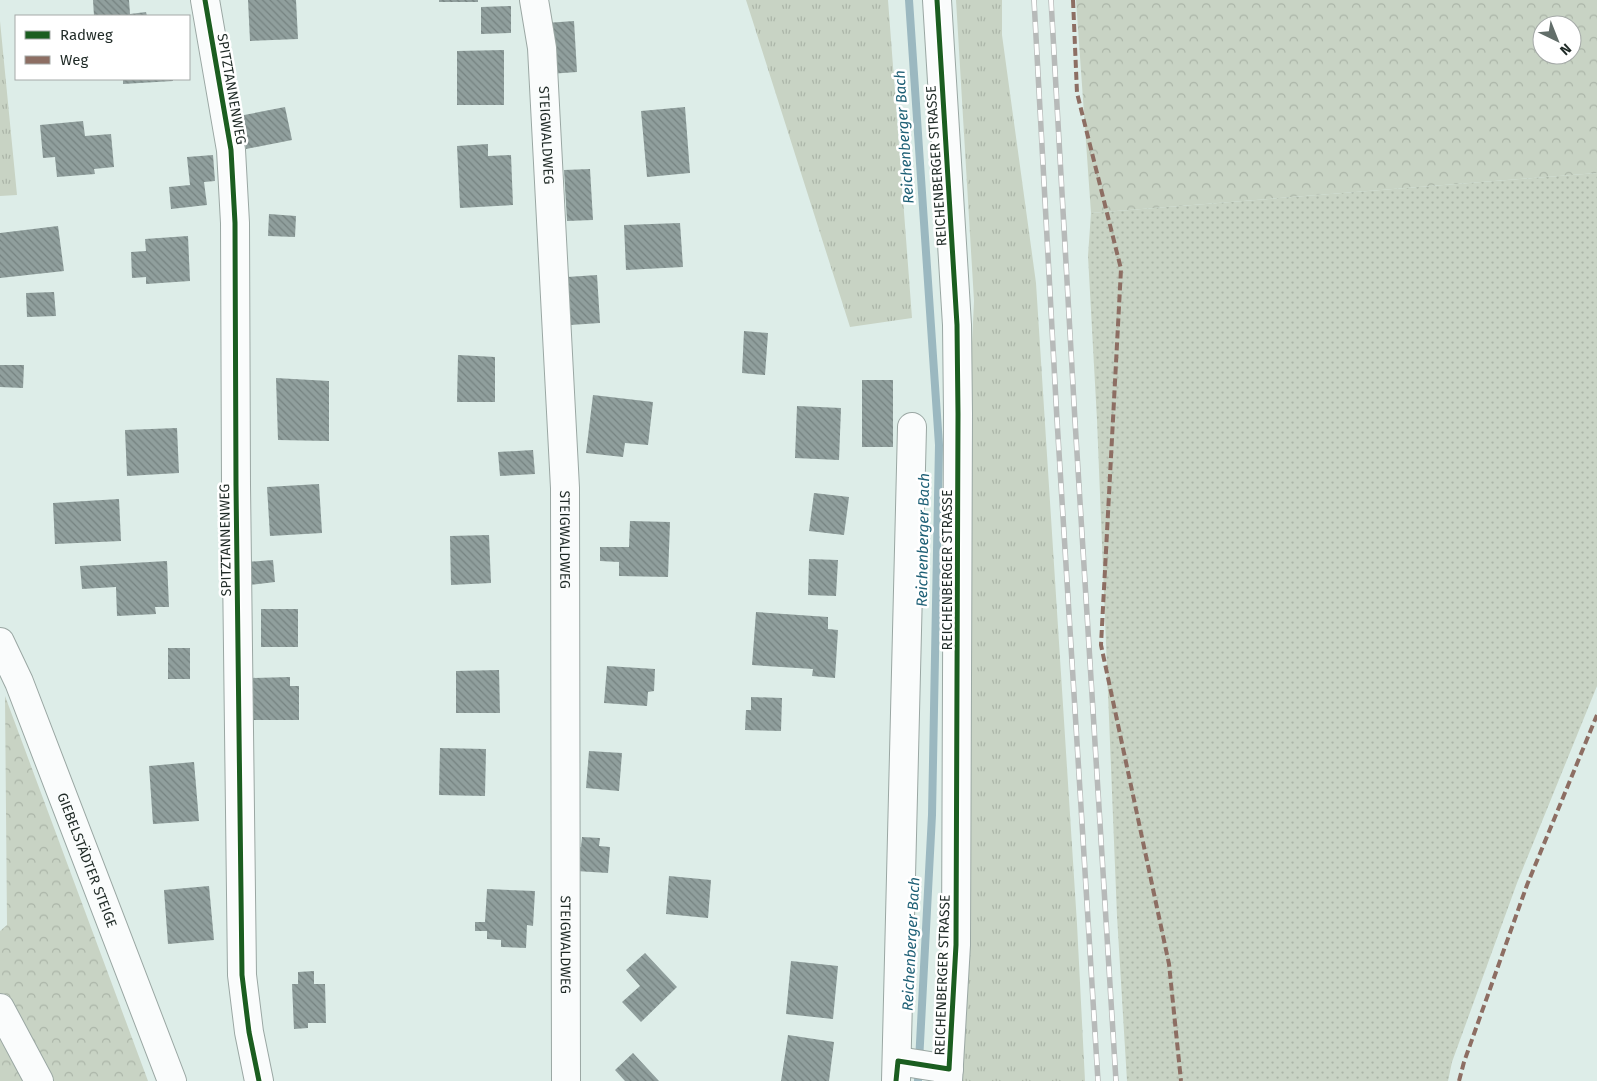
<svg xmlns="http://www.w3.org/2000/svg" width="1597" height="1081" font-family="'Fira Sans',sans-serif">
<style>
.grass{fill:url(#grass-tufts)}
.forest{fill:url(#forest-crowns);fill-rule:evenodd}
.park{fill:url(#park-dots)}
.lines{fill:none;stroke-linecap:round;stroke-linejoin:round}
.stream{stroke:#9bb8c0;stroke-width:8}
.building{fill:url(#building-back-hatch)}
.minor-casing{stroke:#9aa7a3;stroke-width:30}
.major-casing{stroke:#9aa7a3;stroke-width:30}
.minor{stroke:#fafcfc;stroke-width:28}
.major{stroke:#fafcfc;stroke-width:28}
.rail-casing{stroke:#b7bab9;stroke-width:5.5}
.rail{stroke:#fff;stroke-width:4;stroke-dasharray:11;stroke-linecap:butt}
.quiet{stroke:#8d6e63;stroke-width:4;stroke-dasharray:8 4;stroke-linecap:butt}
.cycleway-casing{stroke:#fff;stroke-width:8}
.cycleway{stroke:#1b5e20;stroke-width:5}
.labels{text-anchor:middle;stroke-width:5;stroke-linejoin:round;paint-order:stroke}
.street-label{font-size:14px;fill:#1f2a26;stroke:#fff}
.water-label{font-size:15px;font-style:italic;fill:#1e6076;stroke:#fff}
</style>
<defs>
<pattern id="grass-tufts" width="24" height="20" patternUnits="userSpaceOnUse" patternTransform="scale(1.25)"><rect width="24" height="20" fill="#c8d3c4"/><path d="M3 7l-1-3M5 7V3M7 7l1-3M15 17l-1-3M17 17v-4M19 17l1-3" fill="none" stroke="#abb5a8"/></pattern>
<pattern id="forest-crowns" width="20" height="18" patternUnits="userSpaceOnUse" patternTransform="scale(1.25)"><rect width="20" height="18" fill="#c8d3c4"/><path d="M2 6a3 3 0 1 1 6 0M12 15a3 3 0 1 1 6 0" fill="none" stroke="#abb5a8"/></pattern>
<pattern id="park-dots" width="8" height="8" patternUnits="userSpaceOnUse" patternTransform="scale(1.25)"><rect width="8" height="8" fill="#c8d3c4"/><path d="M2 2h.1M6 6h.1" fill="none" stroke="#abb5a8" stroke-width="1.8" stroke-linecap="round"/></pattern>
<pattern id="building-back-hatch" width="6" height="6" patternUnits="userSpaceOnUse" patternTransform="scale(1.25)"><rect width="6" height="6" fill="#909f9d"/><path d="M-1 5l2 2M0 0l6 6M5-1l2 2" fill="none" stroke="#758280"/></pattern>
</defs>
<rect width="100%" height="100%" fill="#ddede8"/>
<path class="grass" d="M 746,0 L 888,0 L 912,318 L 850,327 Z
M 956,0 L 1002,0 L 1002,35 L 1036,283 L 1077,924 L 1085,1081 L 937,1081 L 974,301 Z
M 0,21 L 17,195 L 0,196 Z"/>
<path class="forest" d="M 1076,0 L 1597,0 L 1597,173 L 1091,213 ZM 1542,25 L 1572,25 L 1572,55 L 1542,55 Z
M 5,696 L 148,1081 L 0,1081 L 0,931 L 7,925 Z"/>
<path class="park" d="M 1597,173 L 1597,686 L 1517,883 L 1452,1062 L 1448,1081 L 1127,1081 L 1117,916 L 1097,420 L 1088,256 L 1091,213 Z"/>
<g class="lines">
<path class="stream" d="M 909,0 L 939,445 L 932,815 L 918,1081"/>
</g>
<path class="building" d="M 93,0 L 129,0 L 130,14 L 146,12 L 147,16 L 94,16 Z
M 248,0 L 296,0 L 298,39 L 250,41 Z
M 439,0 L 478,0 L 478,2 L 439,2 Z
M 511,6 L 511,33 L 481,34 L 481,7 Z
M 574,21 L 577,72 L 549,74 L 546,23 Z
M 504,50 L 504,105 L 457,105 L 457,51 Z
M 123,79 L 173,79 L 173,81 L 123,84 Z
M 285,107 L 292,140 L 246,149 L 239,116 Z
M 685,107 L 690,173 L 647,177 L 641,111 Z
M 83,121 L 85,136 L 111,134 L 114,167 L 94,169 L 95,174 L 57,177 L 55,157 L 43,158 L 40,125 Z
M 488,144 L 488,156 L 511,155 L 513,205 L 460,208 L 457,146 Z
M 213,155 L 215,181 L 204,182 L 207,205 L 171,209 L 169,187 L 190,185 L 187,157 Z
M 590,169 L 593,220 L 567,221 L 564,170 Z
M 269,214 L 296,216 L 295,237 L 268,236 Z
M 680,223 L 683,267 L 626,270 L 624,225 Z
M 58,226 L 64,271 L 0,278 L 0,233 Z
M 188,236 L 190,281 L 146,284 L 146,277 L 132,278 L 131,252 L 146,251 L 145,239 Z
M 597,275 L 600,323 L 570,325 L 567,277 Z
M 54,292 L 56,316 L 27,317 L 26,293 Z
M 744,331 L 768,333 L 765,375 L 742,373 Z
M 458,355 L 495,357 L 495,402 L 457,402 Z
M 0,365 L 24,365 L 23,388 L 0,387 Z
M 276,378 L 329,381 L 329,441 L 278,440 Z
M 862,380 L 893,380 L 893,447 L 862,447 Z
M 593,395 L 653,402 L 648,445 L 625,443 L 623,457 L 586,453 Z
M 797,406 L 841,408 L 839,460 L 795,458 Z
M 177,428 L 179,473 L 127,476 L 125,430 Z
M 533,450 L 535,474 L 500,476 L 498,452 Z
M 319,484 L 322,533 L 270,536 L 267,487 Z
M 814,493 L 849,497 L 844,535 L 809,531 Z
M 119,499 L 121,541 L 55,544 L 53,503 Z
M 630,521 L 670,522 L 668,577 L 619,576 L 619,562 L 600,561 L 600,547 L 629,547 Z
M 489,535 L 491,583 L 451,585 L 450,536 Z
M 809,559 L 838,560 L 836,596 L 808,595 Z
M 273,560 L 275,582 L 249,585 L 247,562 Z
M 167,561 L 169,607 L 155,607 L 156,614 L 117,616 L 116,587 L 82,589 L 80,566 Z
M 261,609 L 298,609 L 298,647 L 261,647 Z
M 756,612 L 828,617 L 828,629 L 838,630 L 835,678 L 812,676 L 813,669 L 752,665 Z
M 168,648 L 190,648 L 190,679 L 168,679 Z
M 607,666 L 655,669 L 654,691 L 648,692 L 647,706 L 604,703 Z
M 499,670 L 500,713 L 456,713 L 456,671 Z
M 290,677 L 290,686 L 299,686 L 299,720 L 250,720 L 250,678 Z
M 751,697 L 782,698 L 781,731 L 745,730 L 746,710 L 751,710 Z
M 440,748 L 486,749 L 485,796 L 439,795 Z
M 589,751 L 622,753 L 619,791 L 586,788 Z
M 194,762 L 199,821 L 153,824 L 149,766 Z
M 582,837 L 600,838 L 599,846 L 610,847 L 608,873 L 576,871 L 578,847 L 581,847 Z
M 669,876 L 711,880 L 708,918 L 666,914 Z
M 209,886 L 214,940 L 168,944 L 164,890 Z
M 487,889 L 535,891 L 533,926 L 527,925 L 526,948 L 501,947 L 501,940 L 487,939 L 487,931 L 475,931 L 475,922 L 485,922 Z
M 645,953 L 677,987 L 641,1022 L 622,1002 L 640,986 L 626,970 Z
M 791,961 L 838,966 L 833,1019 L 786,1014 Z
M 314,971 L 314,984 L 325,984 L 326,1023 L 308,1023 L 308,1028 L 294,1029 L 292,984 L 298,984 L 298,972 Z
M 788,1035 L 834,1042 L 829,1081 L 781,1081 Z
M 633,1053 L 659,1081 L 625,1081 L 615,1070 Z"/>
<g class="lines">
<defs>
<g id="minor">
<path d="M 205,0 L 231,150 L 235,223 L 236,485 L 242,975 L 249,1032 L 259,1081"/>
<path id="s1" d="M 534,0 L 542,48 L 565,488 L 566,1081"/>
<path d="M 0,1008 L 39,1081"/>
<path d="M 898,1061 L 949,1069"/>
<path d="M 896,1081 L 912,427"/>
</g>
<g id="major">
<path d="M 937,0 L 957,325 L 958,414 L 956,945 L 948,1081"/>
<path id="s2" d="M 0,642 L 19,682 L 172,1081"/>
</g>
</defs>
<use href="#minor" class="minor-casing"/>
<use href="#major" class="major-casing"/>
<use href="#minor" class="minor"/>
<use href="#major" class="major"/>
<defs>
<path id="rail" d="M 1034,0 L 1057,420 L 1098,1081
M 1051,0 L 1075,421 L 1116,1081"/>
</defs>
<use href="#rail" class="rail-casing"/>
<use href="#rail" class="rail"/>
<path class="quiet" d="M 1073,0 L 1077,93 L 1121,269 L 1101,645 L 1169,964 L 1181,1081
M 1459,1081 L 1464,1062 L 1527,885 L 1597,715"/>
<defs>
<path id="cycleway" d="M 205,0 L 231,150 L 235,223 L 236,485 L 242,975 L 249,1032 L 259,1081
M 896,1081 L 898,1061 L 949,1069 L 956,945 L 958,414 L 957,325 L 937,0"/>
</defs>
<use href="#cycleway" class="cycleway-casing"/>
<use href="#cycleway" class="cycleway"/>
</g>
<g class="labels">
<g class="street-label">
<text transform="translate(232 89) rotate(80)" y="5">SPITZTANNENWEG</text>
<text dy="5" stroke="none"><textPath href="#s1" startOffset="136">STEIGWALDWEG</textPath></text>
<text transform="translate(936 166) rotate(-94)" y="5">REICHENBERGER STRASSE</text>
<text transform="translate(225 540) rotate(-91)" y="5">SPITZTANNENWEG</text>
<text dy="5" stroke="none"><textPath href="#s1" startOffset="541">STEIGWALDWEG</textPath></text>
<text transform="translate(947 570) rotate(-90)" y="5">REICHENBERGER STRASSE</text>
<text dy="5" stroke="none"><textPath href="#s2" startOffset="235">GIEBELSTÄDTER STEIGE</textPath></text>
<text dy="5" stroke="none"><textPath href="#s1" startOffset="946">STEIGWALDWEG</textPath></text>
<text transform="translate(942 975) rotate(-88)" y="5">REICHENBERGER STRASSE</text>
</g>
<g class="water-label">
<text transform="translate(904 137) rotate(-94)" y="5">Reichenberger Bach</text>
<text transform="translate(923 540) rotate(-89)" y="5">Reichenberger Bach</text>
<text transform="translate(911 944) rotate(-87)" y="5">Reichenberger Bach</text>
</g>
</g>
<rect x="15" y="15" width="175" height="65" fill="#ffffff" stroke="#a5aaa8"/>
<rect x="25" y="31" width="25" height="8" fill="#1b5e20" stroke="#a5aaa8"/>
<text x="60" y="40" font-size="15" fill="#1f2a26">Radweg</text>
<rect x="25" y="56" width="25" height="8" fill="#8d6e63" stroke="#a5aaa8"/>
<text x="60" y="65" font-size="15" fill="#1f2a26">Weg</text>
<g transform="translate(1557 40) rotate(137)"><circle r="24" fill="#ffffff" stroke="#a5aaa8"/>
<path d="M0-4L9 19L0 12L-9 19Z" fill="#626e6a"/>
<text y="-8" font-size="14" font-weight="bold" text-anchor="middle" fill="#1f2a26">N</text>
</g>
</svg>
